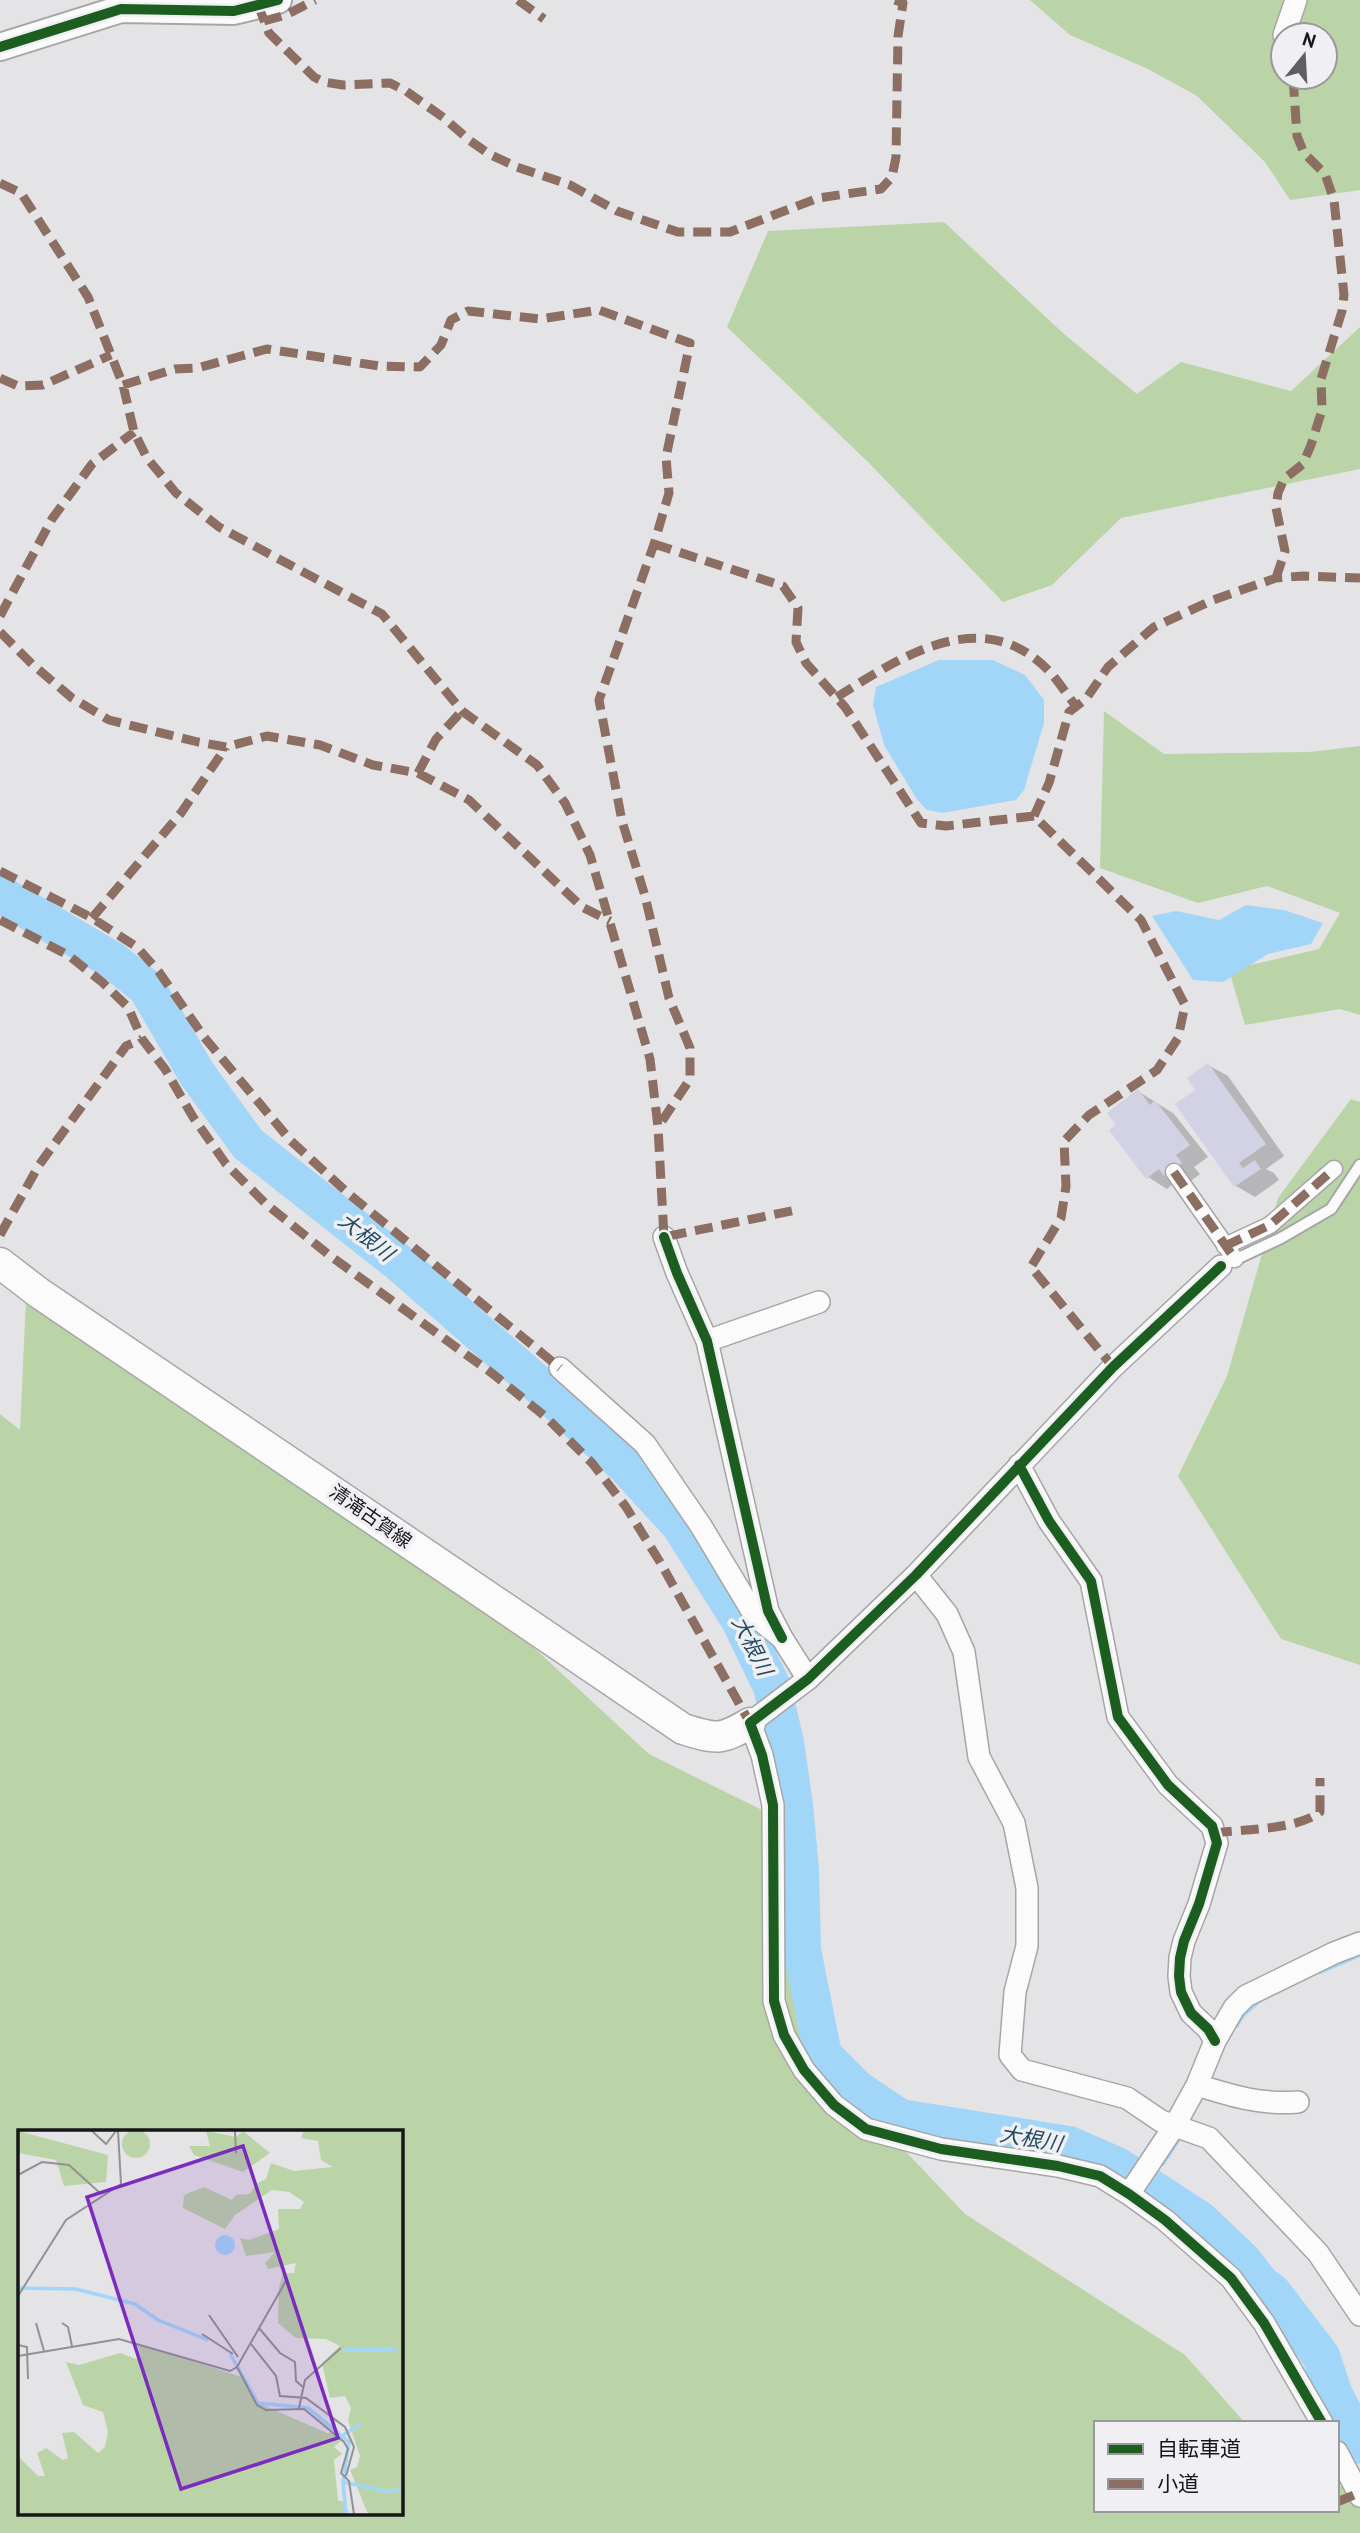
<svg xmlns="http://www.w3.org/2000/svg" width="1360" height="2533" font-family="'PT Sans','Noto Sans JP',sans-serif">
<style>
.green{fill:#bbd4a7;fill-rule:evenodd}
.water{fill:#a2d6f8}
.shadow{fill:#0003}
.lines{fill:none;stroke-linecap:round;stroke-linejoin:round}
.stream{stroke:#a2d6f8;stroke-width:6}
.river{stroke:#a2d6f8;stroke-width:38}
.building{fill:#d2d2e4}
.service-casing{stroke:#a6a6a7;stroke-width:14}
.pedestrian-casing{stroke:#a6a6a7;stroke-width:19}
.minor-casing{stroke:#a6a6a7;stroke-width:24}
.tertiary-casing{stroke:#a6a6a7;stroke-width:30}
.secondary-casing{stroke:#a6a6a7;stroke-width:33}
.service{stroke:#fbfbfb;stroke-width:10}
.pedestrian{stroke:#fbfbfb;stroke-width:16}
.minor{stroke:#fbfbfb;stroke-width:21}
.tertiary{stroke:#fbfbfb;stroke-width:26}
.secondary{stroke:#fbfbfb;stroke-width:30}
.quiet{stroke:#8d6e63;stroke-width:9;stroke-dasharray:18 9;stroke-linecap:butt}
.cycleway-casing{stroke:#f0f0f4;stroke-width:15}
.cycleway{stroke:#1b5e20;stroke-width:10}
.labels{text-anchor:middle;stroke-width:7;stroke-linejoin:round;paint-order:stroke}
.street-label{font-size:19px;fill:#171719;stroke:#f0f0f4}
.water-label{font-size:21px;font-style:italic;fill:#234b63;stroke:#f0f0f4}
.inset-river{fill:none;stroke:#a2d6f8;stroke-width:3.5}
.inset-road{fill:none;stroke:#929294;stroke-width:2}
.view{fill:#7b2cbf;fill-opacity:0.15;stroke:#7b2cbf;stroke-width:3.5}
.inset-edge{fill:none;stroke:#171719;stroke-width:3.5}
</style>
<rect width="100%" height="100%" fill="#e4e4e6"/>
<path class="green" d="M 1030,0 L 1360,0 L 1360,190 L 1290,200 L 1265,162 L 1197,96 L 1148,69 L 1070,35 ZM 1283,35 L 1325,35 L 1325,77 L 1283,77 Z
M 944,222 L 1064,334 L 1137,394 L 1181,362 L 1291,391 L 1360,327 L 1360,469 L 1121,518 L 1052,585 L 1003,602 L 869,463 L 727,327 L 768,231 Z
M 1104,711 L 1164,754 L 1310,752 L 1360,746 L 1360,1015 L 1340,1009 L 1245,1025 L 1229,970 L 1319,949 L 1340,913 L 1267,886 L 1198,903 L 1100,868 Z
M 1351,1099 L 1360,1102 L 1360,1665 L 1281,1639 L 1178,1476 L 1227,1376 L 1278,1198 Z
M 27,1277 L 532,1646 L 649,1754 L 784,1821 L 802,2042 L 965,2214 L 1185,2355 L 1245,2423 L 1096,2423 L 1096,2510 L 1337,2510 L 1337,2485 L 1360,2492 L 1360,2533 L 0,2533 L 0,1414 L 20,1430 ZM 19,2132 L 401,2132 L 401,2514 L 19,2514 Z"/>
<path class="water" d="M 939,660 L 993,660 L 1025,675 L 1044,700 L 1044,723 L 1024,790 L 1016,800 L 942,813 L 927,810 L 916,798 L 884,745 L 873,705 L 876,687 Z
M 1246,905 L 1284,910 L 1323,923 L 1311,944 L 1268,954 L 1223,982 L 1193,980 L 1152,916 L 1176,911 L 1219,920 Z"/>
<path class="shadow" d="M 1208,1065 L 1228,1076 L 1284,1156 L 1266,1169 L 1274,1173 L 1279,1180 L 1255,1197 L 1236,1186 L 1177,1104 L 1197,1090 Z
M 1138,1091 L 1174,1114 L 1208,1157 L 1194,1167 L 1200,1174 L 1184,1186 L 1176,1181 L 1167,1189 L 1148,1177 L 1119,1126 Z"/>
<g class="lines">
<path class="stream" d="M 1320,1971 L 1360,1954
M 1236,2025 L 1242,2015 L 1262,1997
M 1162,2163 L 1179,2137"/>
<path class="river" d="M 0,894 L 112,960 L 147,988 L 197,1074 L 248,1144 L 398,1262 L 532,1379 L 625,1465 L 680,1525 L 741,1622 L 772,1687 L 785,1742 L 794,1805 L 800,1870 L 802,1950 L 823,2055 L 857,2089 L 900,2118 L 1069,2145 L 1117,2166 L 1200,2220 L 1243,2261 L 1261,2284 L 1272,2292 L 1321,2356 L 1334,2395 L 1360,2445"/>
</g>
<path class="building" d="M 1208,1063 L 1266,1144 L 1239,1163 L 1243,1168 L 1255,1160 L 1261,1169 L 1234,1187 L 1175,1104 L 1195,1090 L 1187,1078 Z
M 1138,1089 L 1150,1105 L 1155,1100 L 1190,1145 L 1176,1155 L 1182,1163 L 1164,1176 L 1159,1169 L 1146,1179 L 1109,1130 L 1116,1125 L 1107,1113 Z"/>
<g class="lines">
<defs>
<path id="service" d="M 1230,1262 L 1281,1238 L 1331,1209 L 1360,1165"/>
<path id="pedestrian" d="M 1174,1172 L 1235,1259
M 1225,1246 L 1270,1225 L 1334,1169"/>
<path id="minor" d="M 1284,35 L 1296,0
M 664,1237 L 677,1273 L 707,1341 L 768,1611 L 782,1638
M 1221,1266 L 1113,1367 L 916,1575 L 808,1679 L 750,1723 L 762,1755 L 773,1805 L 774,2001 L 784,2035 L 804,2070 L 834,2105 L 866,2129 L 941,2149 L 1058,2166 L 1100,2176 L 1129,2194 L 1165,2220 L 1231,2278 L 1264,2323 L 1322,2423
M 707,1341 L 819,1302
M 560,1368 L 645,1444 L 701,1526 L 755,1616 L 782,1638 L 808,1679
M 1019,1465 L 1049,1521 L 1091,1581 L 1118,1717 L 1168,1785 L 1212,1826 L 1217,1843 L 1199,1904 L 1184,1941 L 1180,1958 L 1179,1976 L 1181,1992 L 1191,2013 L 1208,2029 L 1215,2041
M 916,1575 L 947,1614 L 964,1652 L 979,1757 L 1014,1823 L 1027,1888 L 1027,1946 L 1015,1992 L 1010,2055 L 1022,2070 L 1127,2098 L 1161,2121 L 1209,2138 L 1318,2253 L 1360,2315
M 1197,2085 C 1232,2096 1261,2105 1298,2102
M 1129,2194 L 1175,2125 L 1197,2085 L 1215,2041 L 1234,2008 L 1246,1996 L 1334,1953 L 1360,1943
M 1337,2452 L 1360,2496"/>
<path id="tertiary" d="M 0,47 L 121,9 L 234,11 L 278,0"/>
<path id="secondary" d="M 0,1263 L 39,1293 C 255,1437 468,1584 683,1729 C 716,1739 720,1741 750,1723"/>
</defs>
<use href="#service" class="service-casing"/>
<use href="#pedestrian" class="pedestrian-casing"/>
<use href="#minor" class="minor-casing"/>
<use href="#tertiary" class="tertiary-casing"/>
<use href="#secondary" class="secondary-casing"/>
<use href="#service" class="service"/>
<use href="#pedestrian" class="pedestrian"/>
<use href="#minor" class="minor"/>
<use href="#tertiary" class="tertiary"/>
<use href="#secondary" class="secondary"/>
<path class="quiet" d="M 518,0 L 544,19
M 258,5 L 269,33 L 314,77 L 324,82 L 343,85 L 390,83 L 406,91 L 444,118 L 469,140 L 489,154 L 517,167 L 570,185 L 617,211 L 678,232 L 730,232 L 818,198 L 881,189 L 892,177 L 896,157 L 898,36 L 903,3 L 895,0
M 264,21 L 286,15 L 315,0
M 0,183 L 21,193 L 88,297 L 123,385 L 134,432 L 147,458 L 176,493 L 219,527 L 382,614 L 462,711 L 537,765 L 565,803 L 590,855 L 650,1059 L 658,1127 L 664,1237 L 796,1210
M 0,378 L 18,386 L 43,385 L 111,355
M 123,385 L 175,369 L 197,368 L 267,349 L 379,366 L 420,367 L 441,345 L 451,320 L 468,311 L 540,319 L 599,310 L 690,343 L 666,457 L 669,493 L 654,544 L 599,700 L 622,821 L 645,896 L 669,998 L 690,1048 L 690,1079 L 658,1127
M 654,544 L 783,586 L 798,608 L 796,642 L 806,663 L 845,707 L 921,823 L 946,826 L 1034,816 L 1141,920 L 1185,1005 L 1178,1038 L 1157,1070 L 1089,1115 L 1064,1141 L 1066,1186 L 1061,1218 L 1031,1267 L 1113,1367
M 1276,578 L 1285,551 L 1276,508 L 1278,493 L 1284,479 L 1303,464 L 1311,445 L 1322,410 L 1321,379 L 1342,311 L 1344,295 L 1334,200 L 1325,174 L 1304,153 L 1297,136 L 1293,77
M 0,616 L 52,519 L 92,464 L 134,432
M 0,632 L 32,664 L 72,698 L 109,720 L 198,742 L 226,747 L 267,736 L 320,745 L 373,765 L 418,773 L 469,800 L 582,907 L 610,921
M 837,697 C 902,656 983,602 1050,672 C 1059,682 1067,695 1076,706
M 418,773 L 436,739 L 462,711
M 1034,816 L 1049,783 L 1069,712 L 1086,699 L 1108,667 L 1154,627 L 1213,600 L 1276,578 L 1303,576 L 1360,578
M 0,871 L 92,918 L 137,947 L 159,972 L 204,1037 L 291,1141 L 349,1194 L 560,1368
M 92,918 L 181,813 L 226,747
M 0,920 L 68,955 L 102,982 L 128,1007 L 142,1039 L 165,1069 L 193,1117 L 226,1164 L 265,1203 L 329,1255 L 493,1374 L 547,1418 L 592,1463 L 626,1507 L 660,1562 L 750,1723
M 1174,1172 L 1235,1259
M 0,1235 L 39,1165 L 126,1046 L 142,1039
M 1225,1246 L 1270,1225 L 1334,1169
M 1214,1833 C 1244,1829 1297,1830 1320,1812 L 1320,1778
M 1337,2502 L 1359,2493"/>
<defs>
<path id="cycleway" d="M 0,47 L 121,9 L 234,11 L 278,0
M 664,1237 L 677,1273 L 707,1341 L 768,1611 L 782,1638
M 1221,1266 L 1113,1367 L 916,1575 L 808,1679 L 750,1723 L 762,1755 L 773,1805 L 774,2001 L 784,2035 L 804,2070 L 834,2105 L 866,2129 L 941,2149 L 1058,2166 L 1100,2176 L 1129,2194 L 1165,2220 L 1231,2278 L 1264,2323 L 1322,2423
M 1019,1465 L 1049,1521 L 1091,1581 L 1118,1717 L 1168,1785 L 1212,1826 L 1217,1843 L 1199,1904 L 1184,1941 L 1180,1958 L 1179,1976 L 1181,1992 L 1191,2013 L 1208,2029 L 1215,2041"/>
</defs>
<use href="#cycleway" class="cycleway-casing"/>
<use href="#cycleway" class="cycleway"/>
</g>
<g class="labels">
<g class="street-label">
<text transform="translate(371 1516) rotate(35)" y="7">清滝古賀線</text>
</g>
<g class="water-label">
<text transform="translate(366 1237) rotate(38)" y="7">大根川</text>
<text transform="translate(752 1646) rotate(63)" y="7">大根川</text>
<text transform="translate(1031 2139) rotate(10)" y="7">大根川</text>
</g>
</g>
<g transform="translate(18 2130)">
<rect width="385" height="385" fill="#e4e4e6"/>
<path d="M104 14a14 14 0 1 1 28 0a14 14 0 1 1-28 0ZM 0,1 L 90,25 L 88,52 L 46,56 L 38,30 L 0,23 ZM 188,1 L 218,7 L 225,1 L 252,23 L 225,42 L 176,25 L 171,16 L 192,16 ZM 286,1 L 385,1 L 385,384 L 350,384 L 332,340 L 339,337 L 342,326 L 330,291 L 333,278 L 327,266 L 312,268 L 304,233 L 322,216 L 308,209 L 278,208 L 260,193 L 261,157 L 265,143 L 276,143 L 278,133 L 250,139 L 247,133 L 257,122 L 228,126 L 222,108 L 231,110 L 261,99 L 260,79 L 282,79 L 286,72 L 271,62 L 254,60 L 217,85 L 207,99 L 165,78 L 166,65 L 186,57 L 214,70 L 218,65 L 232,64 L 238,54 L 248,49 L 253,33 L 276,41 L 315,37 L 303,30 L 300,11 L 283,8 ZM 119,213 L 227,248 L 238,272 L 309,303 L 322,303 L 325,309 L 316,317 L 324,324 L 316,330 L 320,370 L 326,372 L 331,384 L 0,384 L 0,326 L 20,346 L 27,346 L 19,323 L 28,318 L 45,330 L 50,328 L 44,303 L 56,302 L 80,323 L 87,317 L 90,302 L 85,282 L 65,275 L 48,232 L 61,235 L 102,223 L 124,231 Z" fill="#bbd4a7"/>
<path d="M197 115a10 10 0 1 1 20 0a10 10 0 1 1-20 0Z" fill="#a2d6f8"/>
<path class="inset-river" d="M 0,158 L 58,159 L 117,174 L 140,190 L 190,210M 325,220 L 379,219M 212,224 L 240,273 L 290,278 L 331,312 L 325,352 L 328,384M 325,305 L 343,294M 325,352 L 366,361 L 385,360"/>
<path class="inset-road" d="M 74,1 L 88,14 L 98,1M 217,1 L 218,23M 0,45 L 24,32 L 51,35 L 83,64M 269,149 L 219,237 L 239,275 L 248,280 L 286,279 L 326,312 L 330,319 L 323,343 L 331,351 L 336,384M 0,166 L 48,90 L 103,54 L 100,1M 191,185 L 220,227M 18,193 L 26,221M 44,193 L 50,197 L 54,216M 241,198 L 262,223 L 277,232 L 278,251 L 285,257M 184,204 L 215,224M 233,214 L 258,246 L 262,266 L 288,268 L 327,297 L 336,317 L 328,346M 0,215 L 9,217 L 10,249M 0,226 L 101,209 L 212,241 L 219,237M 281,278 L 287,250 L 323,218"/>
<path class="view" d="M 225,16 L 320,308 L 163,359 L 69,67 Z"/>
<rect width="385" height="385" class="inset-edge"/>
</g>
<rect x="1094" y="2421" width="245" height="91" fill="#f0f0f4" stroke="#99999c" stroke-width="2"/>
<rect x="1108" y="2444" width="35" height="10" fill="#1b5e20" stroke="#99999c" stroke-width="2"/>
<text x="1157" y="2456" font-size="21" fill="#171719">自転車道</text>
<rect x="1108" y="2479" width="35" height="10" fill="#8d6e63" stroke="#99999c" stroke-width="2"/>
<text x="1157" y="2491" font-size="21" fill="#171719">小道</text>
<g transform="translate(1304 56) rotate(18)"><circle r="33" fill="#f0f0f4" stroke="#99999c" stroke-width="2"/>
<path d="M0-5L12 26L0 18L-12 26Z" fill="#5f5f61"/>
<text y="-10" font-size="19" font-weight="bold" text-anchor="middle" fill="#171719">N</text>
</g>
</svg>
